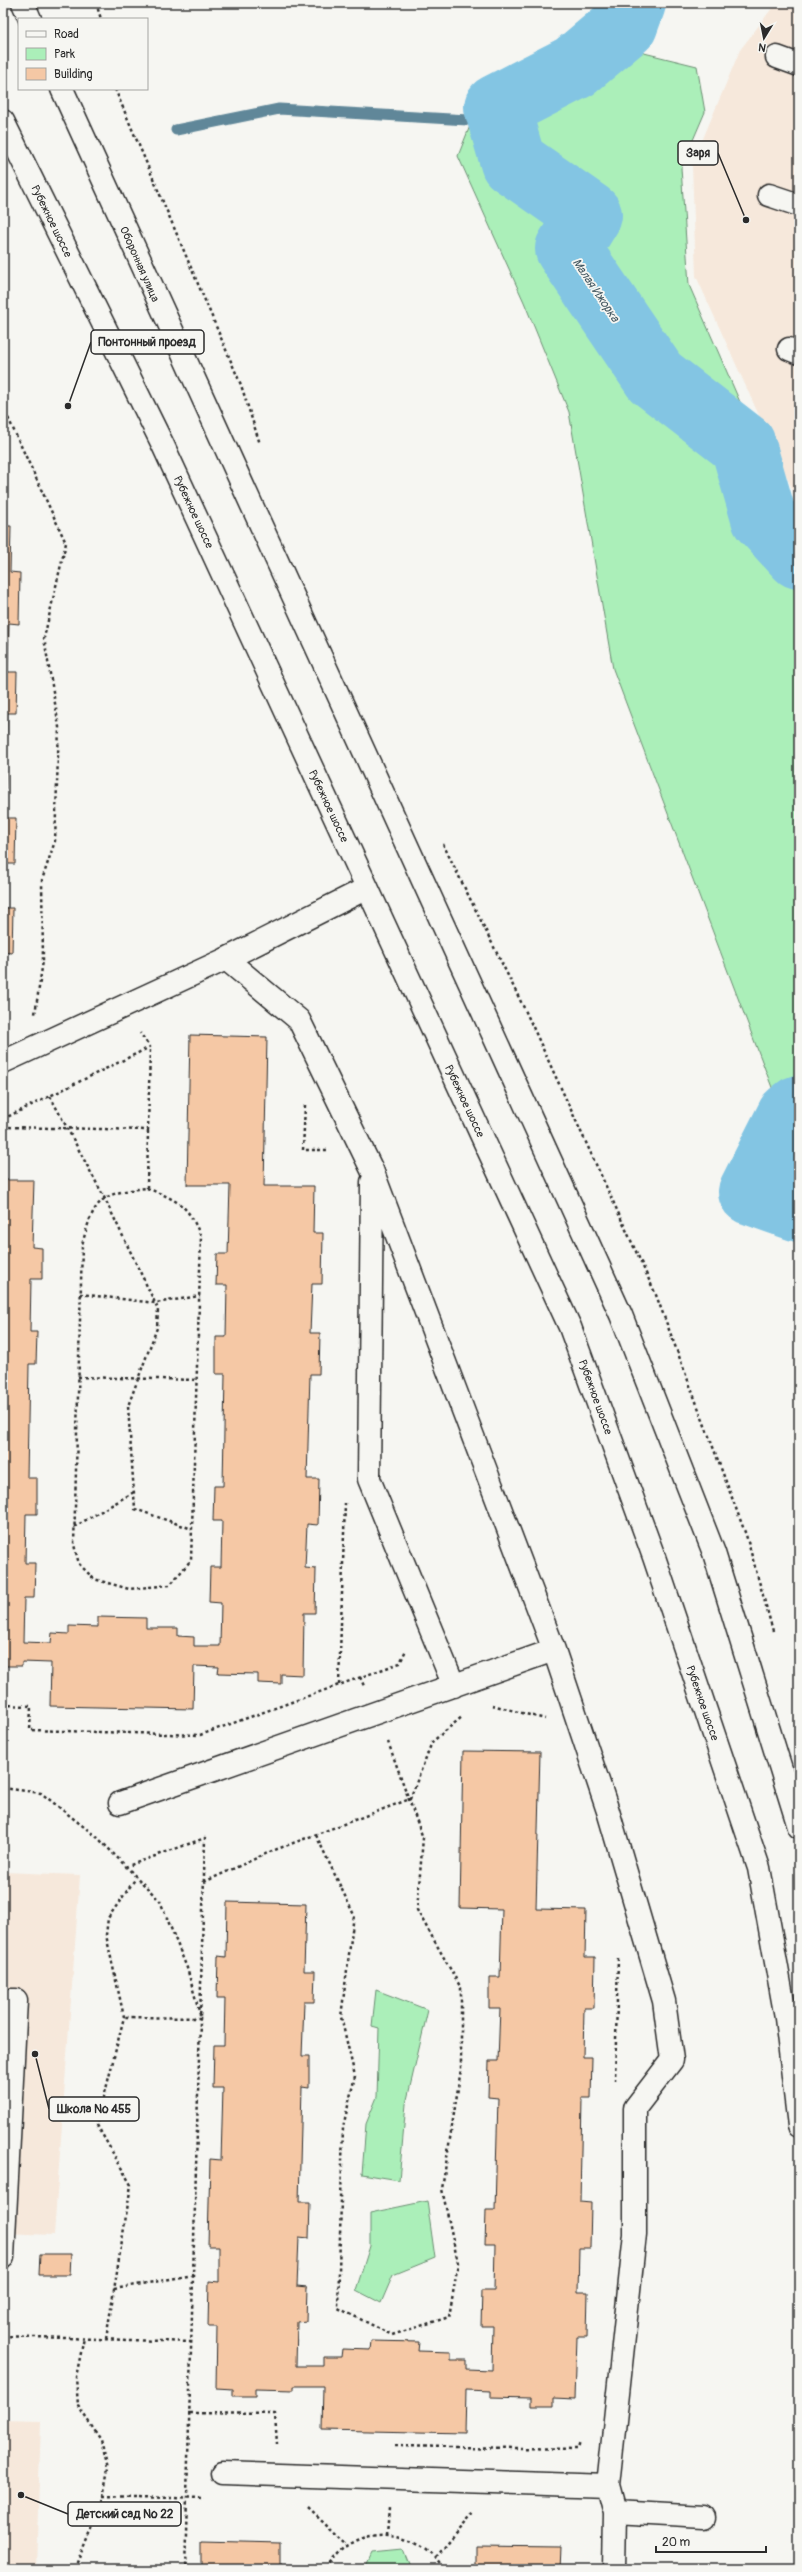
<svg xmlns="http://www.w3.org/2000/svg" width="802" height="2572" font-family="Pangolin,sans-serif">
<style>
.built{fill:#f6e8db}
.green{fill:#abefb9;stroke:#6b8d72}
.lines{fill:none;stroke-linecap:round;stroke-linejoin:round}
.stream{stroke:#608799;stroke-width:11}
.river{stroke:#83c5e3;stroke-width:66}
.building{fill:#f5c8a5;stroke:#2b2b2b}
.minor-casing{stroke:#2b2b2b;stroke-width:25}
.major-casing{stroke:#2b2b2b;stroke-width:25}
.path{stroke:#2b2b2b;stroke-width:2.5;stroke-dasharray:3 3;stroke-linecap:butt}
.minor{stroke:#f6f6f2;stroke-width:22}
.major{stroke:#f6f6f2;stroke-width:22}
.labels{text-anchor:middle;stroke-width:3.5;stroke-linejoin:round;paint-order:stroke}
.street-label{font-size:11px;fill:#2b2b2b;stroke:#f6f6f2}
.water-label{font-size:12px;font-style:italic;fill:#455962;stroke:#f6f6f2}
.leader{fill:none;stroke:#2b2b2b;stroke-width:1.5}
.callout-dot{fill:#2b2b2b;stroke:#f6f6f2;stroke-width:1.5}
.callout{fill:#f6f6f2;stroke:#2b2b2b;stroke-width:1.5}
.callout-label{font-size:12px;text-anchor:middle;font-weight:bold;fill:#2b2b2b}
</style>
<rect width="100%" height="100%" fill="#f6f6f2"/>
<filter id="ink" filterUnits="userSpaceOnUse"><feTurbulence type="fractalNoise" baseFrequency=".025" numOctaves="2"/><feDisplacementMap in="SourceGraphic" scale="8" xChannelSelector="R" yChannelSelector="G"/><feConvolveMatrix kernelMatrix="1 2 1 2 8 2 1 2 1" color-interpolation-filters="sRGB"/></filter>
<g filter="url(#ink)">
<path class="built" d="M 776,3 L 799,3 L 799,504 L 696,276 L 692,165 L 740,50 Z
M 3,1872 L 80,1875 L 54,2235 L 3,2233 Z
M 3,2421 L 41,2422 L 36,2569 L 3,2569 Z"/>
<path class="green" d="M 579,37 L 697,66 L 705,112 L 681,168 L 689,285 L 757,441 L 799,527 L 799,1111 L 776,1098 L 613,669 L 569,412 L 524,302 L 458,156 L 487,83 Z
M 376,1990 L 428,2010 L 406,2104 L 399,2180 L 362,2174 L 366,2124 L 377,2097 L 379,2028 L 372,2026 Z
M 427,2201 L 435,2258 L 393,2275 L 381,2303 L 356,2290 L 370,2246 L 370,2213 Z
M 403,2549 L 411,2569 L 364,2569 L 372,2552 Z"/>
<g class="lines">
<path class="stream" d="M 176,130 L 279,109 L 502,122"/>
<path class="river" d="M 633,3 L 625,25 L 575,67 L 497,107 L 513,162 L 589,215 L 568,249 L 655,377 L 743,445 L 764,518 L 799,556
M 799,1108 L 790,1115 L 751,1192 L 799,1209"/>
</g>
<path class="building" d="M 3,526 L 11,526 L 10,572 L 20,573 L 19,624 L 9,623 L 8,672 L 17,672 L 16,713 L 7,713 L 5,818 L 16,818 L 15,864 L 4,864 L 3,893 Z
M 3,908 L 13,908 L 12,953 L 3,952 Z
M 190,1035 L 267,1037 L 264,1186 L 314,1186 L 313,1233 L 323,1233 L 322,1284 L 312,1284 L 310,1333 L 320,1333 L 319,1374 L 310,1374 L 307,1479 L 319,1479 L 318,1525 L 307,1524 L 305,1568 L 316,1569 L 315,1613 L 304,1613 L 303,1675 L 281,1674 L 281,1684 L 258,1683 L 258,1674 L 218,1673 L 219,1667 L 194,1666 L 193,1709 L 50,1706 L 51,1663 L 22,1662 L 22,1666 L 3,1666 L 3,1180 L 34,1180 L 32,1247 L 42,1248 L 42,1279 L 31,1279 L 30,1332 L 37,1332 L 36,1364 L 29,1364 L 27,1478 L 37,1478 L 37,1514 L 26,1514 L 25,1563 L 35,1563 L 34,1598 L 24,1598 L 23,1642 L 51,1643 L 52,1633 L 69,1634 L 69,1626 L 98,1627 L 98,1617 L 146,1618 L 146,1628 L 178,1628 L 178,1636 L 194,1637 L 194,1646 L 220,1646 L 221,1603 L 209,1602 L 210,1567 L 221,1567 L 222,1521 L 213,1521 L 214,1486 L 223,1486 L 225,1374 L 216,1374 L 216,1337 L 226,1337 L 227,1285 L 216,1285 L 217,1254 L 228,1254 L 230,1185 L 187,1185 Z
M 463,1751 L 540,1752 L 536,1909 L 586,1910 L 585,1957 L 595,1957 L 594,2008 L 584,2008 L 583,2057 L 592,2057 L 591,2098 L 582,2098 L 580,2202 L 591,2203 L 590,2248 L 579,2248 L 578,2292 L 588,2292 L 587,2337 L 577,2337 L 575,2399 L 553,2398 L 553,2407 L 530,2407 L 530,2398 L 491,2397 L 491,2391 L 466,2390 L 465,2433 L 322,2430 L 323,2386 L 294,2386 L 294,2390 L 255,2389 L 255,2396 L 233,2396 L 233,2389 L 216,2388 L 217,2327 L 208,2327 L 209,2281 L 219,2282 L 219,2246 L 208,2246 L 210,2159 L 221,2160 L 223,2088 L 213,2088 L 214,2045 L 224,2045 L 225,1998 L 217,1998 L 218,1956 L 226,1957 L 227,1902 L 306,1904 L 304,1971 L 315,1971 L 314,2002 L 304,2002 L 302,2056 L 309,2056 L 309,2088 L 302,2087 L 299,2202 L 310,2202 L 309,2238 L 299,2237 L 297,2286 L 307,2287 L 306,2321 L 297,2322 L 296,2366 L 324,2366 L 324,2357 L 341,2357 L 342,2349 L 370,2350 L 371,2341 L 419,2342 L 418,2351 L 451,2352 L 451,2360 L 466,2360 L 466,2369 L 492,2370 L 493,2326 L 481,2326 L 482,2290 L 494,2290 L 495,2245 L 485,2245 L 486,2210 L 495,2210 L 498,2098 L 488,2097 L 489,2061 L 498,2061 L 500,2008 L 489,2008 L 489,1977 L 500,1977 L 502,1909 L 460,1908 Z
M 40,2254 L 71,2254 L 70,2275 L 39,2275 Z
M 201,2541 L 280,2543 L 280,2569 L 201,2569 Z
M 476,2547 L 561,2548 L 560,2569 L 476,2569 Z"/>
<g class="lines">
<defs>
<path id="minor" d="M 777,57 L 799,65
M 769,195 L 799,205
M 789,349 L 799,353
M 226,959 L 299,1020 L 372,1170 L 554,1650 L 608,1811 L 664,2001 L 672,2060 L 635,2108 L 635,2234 L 608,2486 L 615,2512 L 614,2569
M 3,1062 L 226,959 L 367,888
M 372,1182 L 369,1479 L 454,1686
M 120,1803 L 554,1650
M 3,2000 L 16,2000 L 3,2257
M 222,2473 L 608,2486
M 615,2512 L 704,2517"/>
<path id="major" d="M 23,3 L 30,19
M 62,89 L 621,1315 L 714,1553 L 799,1827
M 3,121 L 162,443 L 570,1327 L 654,1557 L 759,1868 L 786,2018 L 799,2126"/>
</defs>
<use href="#minor" class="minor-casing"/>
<use href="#major" class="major-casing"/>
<path class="path" d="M 96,3 L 101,19
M 115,89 L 241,385 L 260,444
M 3,407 L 66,543 L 44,638 L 59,727 L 55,841 L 42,880 L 43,961 L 35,1014
M 443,844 L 526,1012 L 656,1295 L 746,1535 L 773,1631
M 50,1096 L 104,1197 L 158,1309 L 157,1328 L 128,1406 L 135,1509 L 192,1529
M 305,1105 L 303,1150 L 329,1150
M 3,1119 L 150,1047 L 140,1033
M 3,1127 L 148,1130 L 150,1048
M 147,1188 C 178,1201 188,1204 201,1237 L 191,1560 L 170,1585 L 129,1589 L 94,1579 L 79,1564 L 74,1545 L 82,1245 C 94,1200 99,1193 147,1188 Z
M 147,1188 L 148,1130
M 80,1294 L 155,1303 L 200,1296
M 78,1377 L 197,1380
M 74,1527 L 134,1492
M 360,1677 L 364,1686
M 339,1685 L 345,1503
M 3,1705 L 31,1706 L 30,1730 L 200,1735 L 400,1663 L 406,1650
M 492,1705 L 545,1719
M 3,1788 L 41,1793 L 98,1838 L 160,1901 L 187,1968 L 201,2018 L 124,2017
M 316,1835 L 354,1915 L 341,2017 L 355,2076 L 343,2127 L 338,2308 L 392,2335 L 449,2317 L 458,2263 L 442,2189 L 461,2069 L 461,1988 L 417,1910 L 423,1838 L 388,1742
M 125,1867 L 205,1838 L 185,2569
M 204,1882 L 272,1851 L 410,1799 L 432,1742 L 463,1716
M 615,2081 L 618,1958
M 114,2289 L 193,2275
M 3,2336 L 192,2342
M 106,2339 L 131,2185 L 97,2125 L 124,2017 L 106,1935 L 108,1918 L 136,1878
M 189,2413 L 275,2414 L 277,2444
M 394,2446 L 578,2449 L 580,2442
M 103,2496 L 205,2499
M 308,2508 L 348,2546
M 387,2535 L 389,2508
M 435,2557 L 474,2512
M 78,2569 L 77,2565 L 101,2507 L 108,2469 L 101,2440 L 78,2406 L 76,2377 L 84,2338
M 326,2569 C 333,2559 341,2549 352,2543 C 384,2525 425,2538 444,2569"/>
<use href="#minor" class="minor"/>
<use href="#major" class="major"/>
</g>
</g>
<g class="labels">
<g class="street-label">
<text transform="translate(52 221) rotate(64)" y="4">Рубежное шоссе</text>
<text transform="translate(140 264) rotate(66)" y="4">Оборонная улица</text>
<text transform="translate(194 512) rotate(65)" y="4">Рубежное шоссе</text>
<text transform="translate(329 806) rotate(65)" y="4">Рубежное шоссе</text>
<text transform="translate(465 1101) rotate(65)" y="4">Рубежное шоссе</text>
<text transform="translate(596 1397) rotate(70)" y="4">Рубежное шоссе</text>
<text transform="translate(703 1703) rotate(71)" y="4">Рубежное шоссе</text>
</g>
<g class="water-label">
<text transform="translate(596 290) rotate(56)" y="4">Малая Ижорка</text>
</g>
</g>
<path class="leader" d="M746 220L718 153M68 406L91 342M35 2054L49 2109M21 2495L68 2514"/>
<g class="callout-dot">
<circle cx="746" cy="220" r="4"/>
<circle cx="68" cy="406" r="4"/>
<circle cx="35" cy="2054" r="4"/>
<circle cx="21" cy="2495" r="4"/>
</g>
<g class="callout">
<rect x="678" y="141" width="40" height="24" rx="4"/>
<rect x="91" y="330" width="113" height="24" rx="4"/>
<rect x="49" y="2097" width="90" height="24" rx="4"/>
<rect x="68" y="2502" width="113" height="24" rx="4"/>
</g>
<g class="callout-label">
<text x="698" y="157">Заря</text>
<text x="147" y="346">Понтонный проезд</text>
<text x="94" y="2113">Школа № 455</text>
<text x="125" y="2518">Детский сад № 22</text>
</g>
<rect width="802" height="2572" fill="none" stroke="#f6f6f2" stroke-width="16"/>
<rect x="8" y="8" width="786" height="2556" fill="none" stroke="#2b2b2b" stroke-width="1.5" filter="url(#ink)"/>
<rect x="18" y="18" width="130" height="72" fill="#f6f6f2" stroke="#a5a5a2"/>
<rect x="26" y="31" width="20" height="6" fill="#f6f6f2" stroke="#a5a5a2"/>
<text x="54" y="38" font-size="12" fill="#2b2b2b">Road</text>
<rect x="26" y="48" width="20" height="12" fill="#abefb9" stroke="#a5a5a2"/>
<text x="54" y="58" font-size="12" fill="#2b2b2b">Park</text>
<rect x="26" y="68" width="20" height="12" fill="#f5c8a5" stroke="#a5a5a2"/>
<text x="54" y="78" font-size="12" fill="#2b2b2b">Building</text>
<g transform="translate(764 38) rotate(190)" stroke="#f6f6f2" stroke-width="3" paint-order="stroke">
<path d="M0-3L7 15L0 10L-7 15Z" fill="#2b2b2b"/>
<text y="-6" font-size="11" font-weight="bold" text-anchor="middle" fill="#2b2b2b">N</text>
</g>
<path d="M656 2546v6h110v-6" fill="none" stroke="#2b2b2b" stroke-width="2"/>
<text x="662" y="2546" font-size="12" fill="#2b2b2b" stroke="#f6f6f2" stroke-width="3" paint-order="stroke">20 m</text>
</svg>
